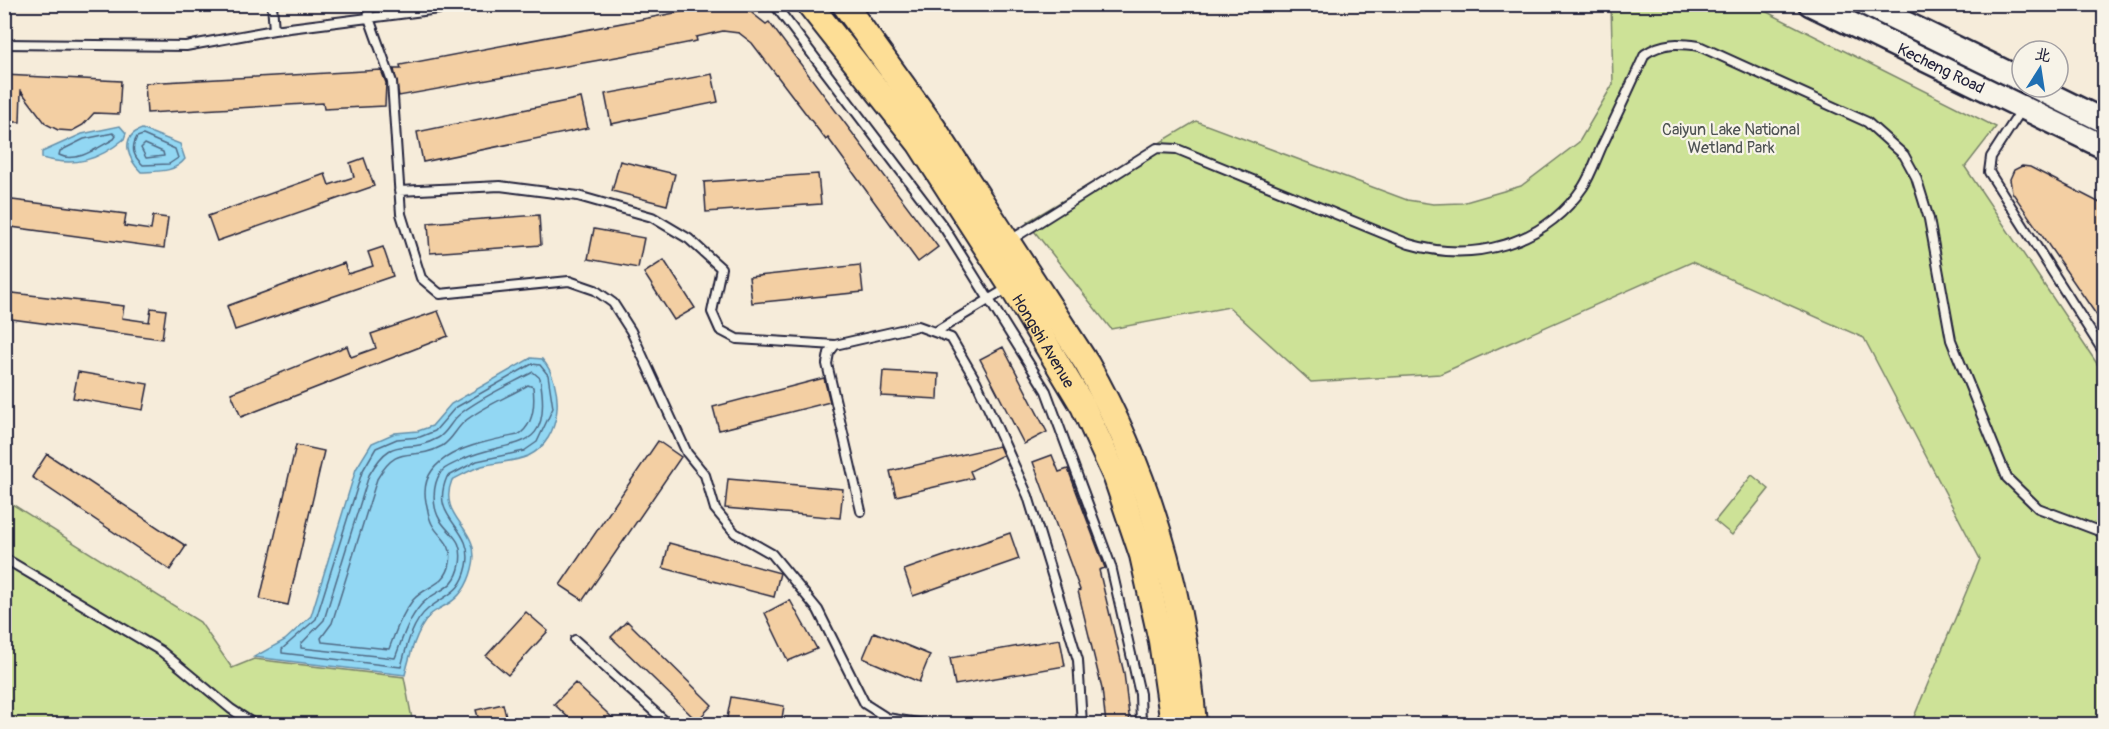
<svg xmlns="http://www.w3.org/2000/svg" width="2109" height="729" font-family="Pangolin,'LXGW WenKai TC',sans-serif">
<style>
.green{fill:#cde297;stroke:#788269;stroke-width:1.5}
.water{fill:#92d7f3;stroke:#658fa9;stroke-width:1.5}
.lines{fill:none;stroke-linecap:round;stroke-linejoin:round}
.shore{stroke:#4f6a85;stroke-width:1.5}
.building{fill:#f3cfa3;stroke:#22223b;stroke-width:1.5}
.lane-casing{stroke:#22223b;stroke-width:12}
.secondary-casing{stroke:#22223b;stroke-width:27}
.primary-casing{stroke:#22223b;stroke-width:28}
.lane{stroke:#f7f3e8;stroke-width:8}
.secondary{stroke:#f7f3e8;stroke-width:22}
.primary{stroke:#fdde96;stroke-width:24}
.labels{text-anchor:middle;stroke-width:4.5;stroke-linejoin:round;paint-order:stroke}
.street-label{font-size:16px;fill:#22223b;stroke:#f7f3e8}
.park-label{font-size:16px;fill:#4d5252;stroke:#f7f3e8}
</style>
<rect width="100%" height="100%" fill="#f6ecda"/>
<filter id="ink" filterUnits="userSpaceOnUse"><feTurbulence type="fractalNoise" baseFrequency=".0167" numOctaves="2"/><feDisplacementMap in="SourceGraphic" scale="12" xChannelSelector="R" yChannelSelector="G"/><feConvolveMatrix kernelMatrix="1 2 1 2 8 2 1 2 1" color-interpolation-filters="sRGB"/></filter>
<g filter="url(#ink)">
<path class="green" d="M 1611,5 L 1753,5 L 1996,127 L 1965,167 L 2104,374 L 2104,724 L 1911,724 L 1980,559 L 1864,338 L 1692,262 L 1440,374 L 1311,382 L 1229,307 L 1111,329 L 1027,222 L 1196,121 L 1407,200 L 1433,204 L 1462,203 L 1521,186 L 1579,142 L 1613,84 Z
M 1752,475 L 1769,489 L 1732,535 L 1715,521 Z
M 4,499 L 200,622 L 232,668 L 254,659 L 404,677 L 413,724 L 5,724 Z"/>
<path class="water" d="M 120,126 L 126,133 L 124,139 C 98,161 74,167 42,158 L 42,152 L 82,134 Z
M 142,129 L 180,144 L 185,159 C 174,173 158,171 141,172 C 128,159 119,137 142,129 Z
M 531,358 L 542,359 C 565,385 563,440 528,456 C 514,462 496,462 482,466 C 472,469 462,475 452,480 C 436,520 484,527 472,569 C 468,585 461,597 446,605 C 441,608 434,611 430,615 C 416,631 410,654 405,675 L 254,657 L 285,640 L 311,616 L 356,469 L 372,443 L 395,433 L 418,431 L 432,426 L 451,404 Z"/>
<g class="lines">
<path class="shore" d="M 113,133 L 116,136 L 114,139 C 99,147 76,164 59,155 L 60,151 L 84,139 Z
M 143,135 L 175,149 L 178,158 L 169,164 L 143,165 C 134,157 130,149 137,137 Z
M 145,144 L 163,152 L 164,156 L 146,158 L 141,148 Z
M 532,364 L 540,365 L 548,375 L 553,408 L 537,442 L 524,451 L 477,461 L 447,477 C 428,521 475,525 467,566 C 461,594 447,593 428,609 C 412,622 406,648 401,667 L 282,653 L 282,649 L 316,619 L 362,472 L 376,448 L 397,439 L 420,437 L 435,431 L 455,408 Z
M 533,372 L 540,378 C 554,459 511,436 461,460 C 455,464 446,466 441,472 C 432,485 432,507 440,520 C 450,536 464,538 460,564 C 455,592 436,588 421,605 C 407,621 402,640 395,658 L 301,648 L 301,644 L 324,620 L 369,475 C 395,430 404,457 438,438 C 447,433 451,421 460,414 C 481,397 509,385 533,372 Z
M 528,385 L 533,387 C 535,404 534,425 518,435 C 484,442 416,452 426,502 C 428,509 428,517 432,524 C 439,538 454,543 450,563 C 446,586 426,585 413,600 C 401,615 396,631 389,649 L 322,642 L 321,638 L 332,623 L 377,479 C 399,441 411,463 442,446 C 452,440 456,429 464,422 C 482,407 508,397 528,385 Z"/>
</g>
<path class="building" d="M 722,4 L 743,6 L 766,24 L 769,22 L 938,247 L 918,262 L 828,138 L 826,140 L 752,43 L 739,33 L 723,31 L 696,37 L 697,41 L 622,56 L 399,96 L 394,69 L 401,69 L 400,65 Z
M 381,70 L 386,83 L 385,106 L 324,109 L 323,103 L 147,113 L 145,83 Z
M 712,74 L 718,102 L 611,124 L 605,94 Z
M 4,75 L 121,81 L 119,114 L 94,113 L 83,125 L 72,131 L 58,130 L 46,124 L 21,91 L 20,122 L 4,122 Z
M 581,98 L 588,128 L 423,162 L 417,132 Z
M 364,158 L 374,186 L 217,241 L 208,216 L 325,174 L 329,185 L 354,177 L 350,163 Z
M 620,161 L 675,174 L 667,205 L 612,191 Z
M 2022,166 L 2030,167 L 2104,205 L 2104,326 L 2012,192 L 2010,179 L 2014,170 Z
M 818,174 L 821,204 L 706,212 L 704,182 Z
M 4,199 L 126,214 L 124,226 L 151,230 L 153,216 L 168,218 L 164,248 L 4,226 Z
M 539,215 L 541,245 L 430,253 L 428,223 Z
M 594,229 L 644,238 L 638,268 L 588,259 Z
M 383,247 L 393,276 L 235,330 L 227,306 L 344,263 L 348,274 L 373,266 L 368,252 Z
M 664,260 L 695,308 L 674,320 L 644,273 Z
M 860,265 L 863,292 L 752,303 L 749,277 Z
M 4,292 L 124,306 L 122,318 L 149,322 L 151,308 L 166,310 L 162,339 L 4,318 Z
M 438,311 L 448,336 L 241,417 L 231,393 L 347,346 L 351,357 L 376,348 L 371,334 Z
M 1003,347 L 1047,432 L 1024,444 L 980,359 Z
M 883,371 L 939,374 L 938,399 L 881,396 Z
M 78,372 L 148,384 L 143,410 L 73,398 Z
M 824,378 L 830,402 L 719,430 L 713,407 Z
M 658,441 L 681,457 L 583,600 L 560,585 Z
M 296,445 L 324,451 L 288,605 L 260,599 Z
M 999,446 L 1003,455 L 970,471 L 973,478 L 896,496 L 890,471 Z
M 47,454 L 186,546 L 170,570 L 32,477 Z
M 1052,455 L 1059,472 L 1068,469 L 1105,568 L 1099,570 L 1124,673 L 1130,724 L 1106,724 L 1102,689 L 1078,591 L 1080,590 L 1033,462 Z
M 728,479 L 843,489 L 840,518 L 725,508 Z
M 1010,533 L 1019,559 L 913,596 L 904,570 Z
M 669,543 L 780,573 L 774,597 L 663,568 Z
M 790,600 L 817,649 L 788,661 L 765,613 Z
M 526,612 L 548,631 L 508,675 L 486,656 Z
M 627,621 L 712,705 L 697,721 L 611,637 Z
M 874,632 L 930,655 L 919,682 L 863,658 Z
M 1060,639 L 1065,666 L 955,685 L 950,658 Z
M 575,683 L 619,724 L 575,724 L 554,704 Z
M 731,697 L 784,706 L 781,724 L 726,723 Z
M 503,704 L 508,724 L 480,724 L 476,710 Z"/>
<g class="lines">
<defs>
<path id="lane" d="M 272,4 L 274,30
M 368,4 L 369,18 L 392,82 L 401,214 L 421,278 L 440,294 L 569,281 L 595,290 L 613,303 L 631,331 L 687,453 L 705,475 L 715,509 L 735,533 L 772,554 L 818,610 L 865,704 L 887,718 L 924,724
M 774,4 L 945,229 L 1046,391 L 1111,566 L 1140,694 L 1141,724
M 4,44 L 186,46 L 274,30 L 478,4
M 2022,109 L 1991,157 L 1989,172 L 2103,351
M 399,191 L 500,186 L 578,196 L 652,217 L 689,239 L 721,268 L 712,312 L 720,330 L 737,339 L 835,345
M 1009,241 L 1157,148 L 1177,149 L 1409,244 C 1473,263 1544,245 1583,187 C 1591,175 1596,159 1602,146 C 1617,115 1631,85 1645,54 C 1663,42 1678,43 1699,46 L 1867,122 L 1904,155 L 1916,177 L 1929,219 L 1951,340 L 2007,478 L 2038,508 L 2104,533
M 937,331 L 1008,288
M 861,511 L 827,364 L 829,353 L 835,345 L 918,326 L 951,338 L 976,381 L 1028,496 L 1078,660 L 1082,724
M 4,558 L 161,651 L 231,709 L 254,724
M 575,640 L 668,724"/>
<g id="secondary">
<path id="s1" d="M 1810,4 L 2104,147"/>
<path d="M 1866,4 L 2022,80"/>
<path d="M 2035,87 L 2104,121"/>
</g>
<g id="primary">
<path id="s2" d="M 809,4 L 919,143 L 1011,286 L 1083,406 L 1116,478 L 1142,555 L 1161,641 L 1173,724"/>
<path d="M 844,4 L 933,127 L 1087,364 C 1150,475 1184,598 1194,724"/>
</g>
</defs>
<use href="#lane" class="lane-casing"/>
<use href="#secondary" class="secondary-casing"/>
<use href="#primary" class="primary-casing"/>
<use href="#lane" class="lane"/>
<use href="#secondary" class="secondary"/>
<use href="#primary" class="primary"/>
</g>
</g>
<g class="labels">
<g class="street-label">
<text dy="6" stroke="none"><textPath href="#s1" startOffset="146">Kecheng Road</textPath></text>
<text dy="6" stroke="none"><textPath href="#s2" startOffset="411">Hongshi Avenue</textPath></text>
</g>
<g class="park-label">
<text x="1731" y="135">Caiyun Lake National<tspan x="1731" dy="18">Wetland Park</tspan></text>
</g>
</g>
<rect width="2109" height="729" fill="none" stroke="#f7f3e8" stroke-width="24"/>
<rect x="12" y="12" width="2085" height="705" fill="none" stroke="#22223b" stroke-width="2" filter="url(#ink)"/>
<g transform="translate(2040 69) rotate(12)"><circle r="28" fill="#f7f3e8" stroke="#a29fa3" stroke-width="1.5"/>
<path d="M0-4.5L10 22L0 15L-10 22Z" fill="#1f6fb2"/>
<text y="-9" font-size="16" font-weight="bold" text-anchor="middle" fill="#22223b">北</text>
</g>
</svg>
